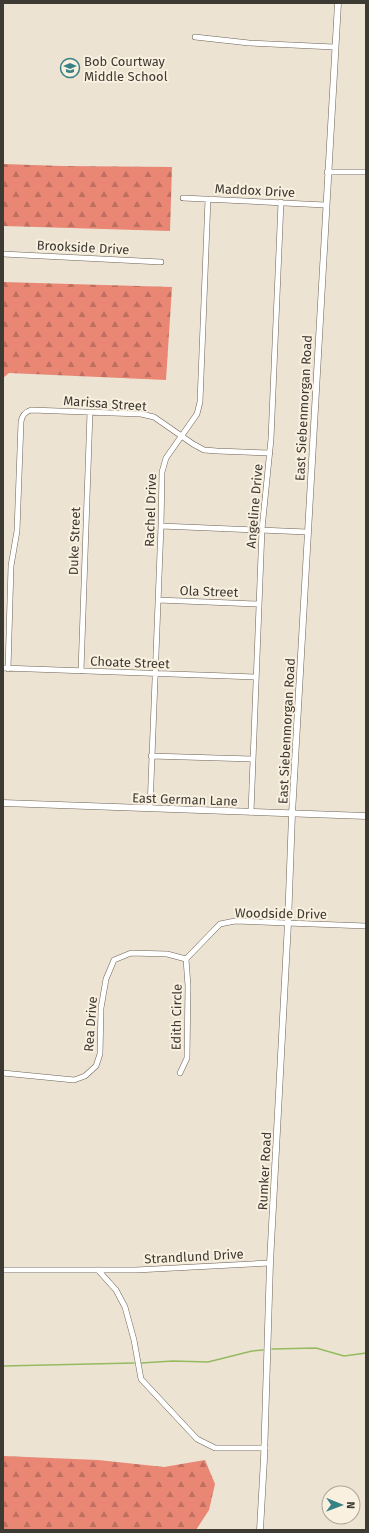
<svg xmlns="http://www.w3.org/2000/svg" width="369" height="1533" font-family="'Fira Sans',sans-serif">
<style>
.forest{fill:url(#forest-firs)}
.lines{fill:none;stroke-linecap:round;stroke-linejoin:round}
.stream{stroke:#95bb61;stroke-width:1.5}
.minor-casing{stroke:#6c6355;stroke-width:6}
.tertiary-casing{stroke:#6c6355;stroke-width:7}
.minor{stroke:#fff;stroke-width:5}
.tertiary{stroke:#fff;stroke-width:6}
.labels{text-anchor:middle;stroke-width:4;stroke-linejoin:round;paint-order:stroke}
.poi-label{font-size:13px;fill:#3d3933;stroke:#faf0e0;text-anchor:start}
.street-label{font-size:13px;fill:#3d3933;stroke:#faf0e0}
</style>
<defs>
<pattern id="forest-firs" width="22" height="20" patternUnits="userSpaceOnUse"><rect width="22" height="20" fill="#e98674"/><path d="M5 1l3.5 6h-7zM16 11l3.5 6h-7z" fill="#be6f60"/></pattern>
</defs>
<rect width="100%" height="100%" fill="#ede3d3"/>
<path class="forest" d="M 3,164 L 62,166 L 172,167 L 170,231 L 3,226 Z
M 3,282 L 172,287 L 166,380 L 9,373 L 3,378 Z
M 3,1456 L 98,1460 L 164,1467 L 205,1460 L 215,1484 L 209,1510 L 196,1530 L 3,1530 Z"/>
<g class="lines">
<path class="stream" d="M 272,1349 L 316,1348 L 344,1356 L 366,1353
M 141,1363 L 173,1361 L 208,1362 L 252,1351 L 263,1350
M 3,1366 L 134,1363"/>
<defs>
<path id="minor" d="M 195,37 L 249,43 L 334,47
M 327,172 L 366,172
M 183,198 L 325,205
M 3,254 L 161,262
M 161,526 L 307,532
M 158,600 L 259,604
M 3,668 L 256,677
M 8,669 L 11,566 L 17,531 L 21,422 C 22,415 25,412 31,410 L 141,414 L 154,417 L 193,444 L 204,450 L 217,451 L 270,453
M 81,671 L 90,412
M 151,756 L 252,759
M 150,808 L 161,526 L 162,472 L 166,458 L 197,414 L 200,402 L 208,199
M 251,812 L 262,529 L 271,439 L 281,202
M 186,959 L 220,924 L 235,921 L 366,926
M 3,1073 L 74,1080 L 85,1076 L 96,1066 L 100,1054 L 101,1008 L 106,979 L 114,960 L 131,953 L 167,954 L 186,959
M 180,1073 L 187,1058 L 188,986 L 186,959
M 3,1270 L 136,1270 L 270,1263
M 98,1270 L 116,1290 L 125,1307 L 134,1340 L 141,1379 L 197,1439 L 215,1448 L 265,1448"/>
<path id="tertiary" d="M 3,803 L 366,816
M 260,1530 L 264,1459 L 270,1263 L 288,923 L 292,814 L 338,3"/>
</defs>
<use href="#minor" class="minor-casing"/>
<use href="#tertiary" class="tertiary-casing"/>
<use href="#minor" class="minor"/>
<use href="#tertiary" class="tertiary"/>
</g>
<defs>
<symbol id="school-ring" viewBox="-11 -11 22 22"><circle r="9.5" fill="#faf0e0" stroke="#388185" stroke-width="1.5"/><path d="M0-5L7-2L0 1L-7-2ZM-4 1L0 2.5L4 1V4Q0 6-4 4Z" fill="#388185"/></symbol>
</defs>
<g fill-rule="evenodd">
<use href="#school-ring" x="59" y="57" width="22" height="22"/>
</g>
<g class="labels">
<g class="poi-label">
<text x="84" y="66">Bob Courtway<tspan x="84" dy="15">Middle School</tspan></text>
</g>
<g class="street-label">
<text transform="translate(255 190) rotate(3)" y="5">Maddox Drive</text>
<text transform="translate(83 247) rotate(3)" y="5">Brookside Drive</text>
<text transform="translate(105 403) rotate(4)" y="5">Marissa Street</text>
<text transform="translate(303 408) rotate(-87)" y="5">East Siebenmorgan Road</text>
<text transform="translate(254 506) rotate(-85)" y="5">Angeline Drive</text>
<text transform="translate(150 510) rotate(-88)" y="5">Rachel Drive</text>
<text transform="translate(74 541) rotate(-88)" y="5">Duke Street</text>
<text transform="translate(209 591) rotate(2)" y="5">Ola Street</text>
<text transform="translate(130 662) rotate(2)" y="5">Choate Street</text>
<text transform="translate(286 731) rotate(-87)" y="5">East Siebenmorgan Road</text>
<text transform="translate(185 799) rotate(2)" y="5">East German Lane</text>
<text transform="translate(281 913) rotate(1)" y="5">Woodside Drive</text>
<text transform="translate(176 1017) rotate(-89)" y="5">Edith Circle</text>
<text transform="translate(90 1024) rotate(-86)" y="5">Rea Drive</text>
<text transform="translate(264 1171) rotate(-87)" y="5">Rumker Road</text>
<text transform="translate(194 1256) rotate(-3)" y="5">Strandlund Drive</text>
</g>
</g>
<rect width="369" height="1533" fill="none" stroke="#3d3933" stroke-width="8"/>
<g transform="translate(341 1505) rotate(91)"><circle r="19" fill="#faf0e0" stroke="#aea79b"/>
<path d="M0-3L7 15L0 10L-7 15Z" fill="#388185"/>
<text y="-6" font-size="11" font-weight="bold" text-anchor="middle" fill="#3d3933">N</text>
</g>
</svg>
